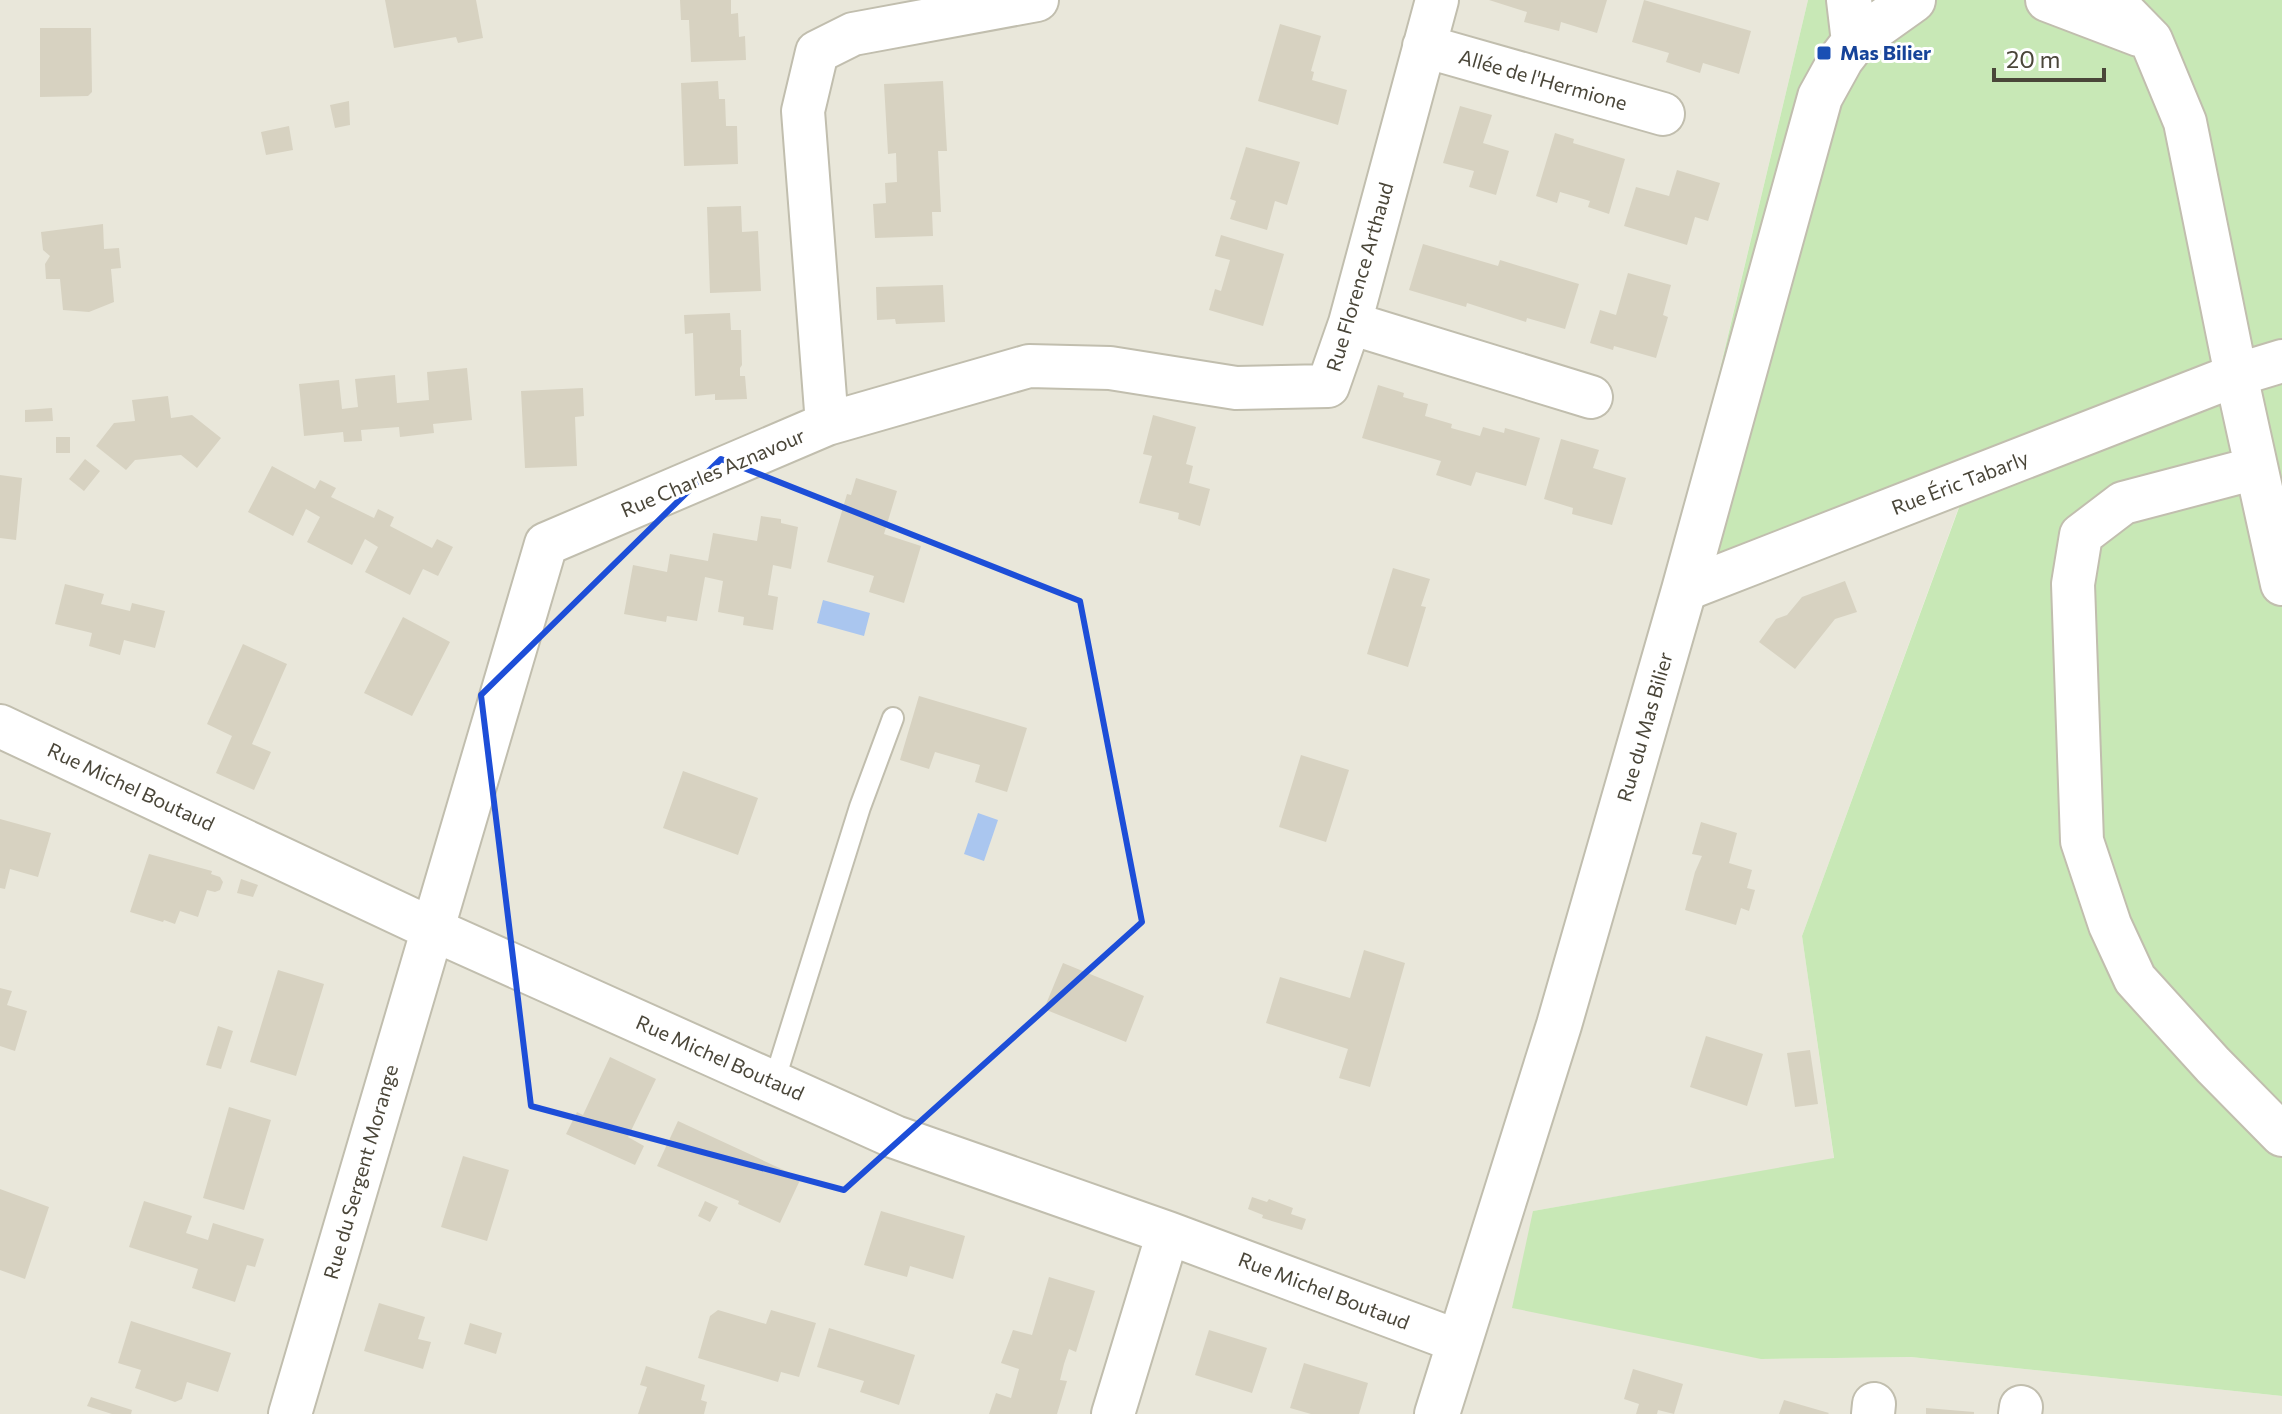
<svg xmlns="http://www.w3.org/2000/svg" width="2282" height="1414" font-family="Commissioner,sans-serif">
<style>
.residential{fill:#e9e7da}
.green{fill:#c8e8b6}
.water{fill:#aac6ef}
.building{fill:#d7d2c1}
.lines{fill:none;stroke-linecap:round;stroke-linejoin:round}
.service-casing{stroke:#c1beae;stroke-width:24}
.minor-casing{stroke:#c1beae;stroke-width:46}
.tertiary-casing{stroke:#c1beae;stroke-width:48}
.service{stroke:#fff;stroke-width:20}
.minor{stroke:#fff;stroke-width:42}
.tertiary{stroke:#fff;stroke-width:44}
.marked{fill:none;stroke:#1d4ed8;stroke-width:6;stroke-linejoin:round}
.transit-dot{fill:#1a4fb4;stroke:#fff;stroke-width:3}
.labels{text-anchor:middle;stroke-width:6;stroke-linejoin:round;paint-order:stroke}
.transit-label{font-size:20px;font-weight:bold;fill:#164399;stroke:#fff;text-anchor:start}
.street-label{font-size:20px;fill:#4a4639;stroke:#fff}
</style>
<rect width="100%" height="100%" fill="#f5f4eb"/>
<path class="residential" d="M 0,0 L 1808,0 L 1671,574 L 1979,452 L 1802,936 L 1834,1159 L 1533,1211 L 1761,1359 L 1911,1357 L 2282,1396 L 2282,1414 L 0,1414 Z"/>
<path class="green" d="M 1808,0 L 2282,0 L 2282,1396 L 1911,1357 L 1761,1359 L 1512,1308 L 1533,1211 L 1834,1158 L 1802,936 L 1979,453 L 1671,575 Z"/>
<path class="water" d="M 823,600 L 870,613 L 864,636 L 817,623 Z
M 978,813 L 998,820 L 984,861 L 964,854 Z"/>
<path class="building" d="M 385,0 L 476,0 L 483,38 L 458,43 L 456,37 L 394,48 Z
M 680,0 L 731,0 L 731,14 L 738,13 L 739,37 L 745,36 L 746,60 L 691,62 L 689,20 L 681,20 Z
M 1489,0 L 1607,0 L 1597,33 L 1561,22 L 1559,31 L 1524,22 L 1527,12 Z
M 1644,0 L 1751,31 L 1739,74 L 1703,63 L 1700,73 L 1666,62 L 1669,53 L 1632,42 Z
M 1280,24 L 1321,36 L 1311,71 L 1314,72 L 1312,80 L 1347,90 L 1338,125 L 1258,101 Z
M 40,28 L 91,28 L 92,92 L 88,96 L 40,97 Z
M 718,81 L 719,99 L 725,99 L 726,126 L 737,126 L 738,164 L 684,166 L 681,83 Z
M 943,81 L 947,151 L 938,151 L 941,212 L 932,212 L 933,236 L 875,238 L 873,204 L 886,203 L 885,183 L 897,182 L 896,153 L 888,154 L 884,84 Z
M 349,101 L 350,125 L 335,128 L 330,105 Z
M 1460,106 L 1492,115 L 1483,143 L 1509,151 L 1496,195 L 1469,187 L 1474,171 L 1443,163 Z
M 289,126 L 293,150 L 266,155 L 261,132 Z
M 1555,133 L 1574,139 L 1573,143 L 1625,159 L 1609,214 L 1588,207 L 1590,201 L 1560,192 L 1557,203 L 1536,196 Z
M 1246,147 L 1300,162 L 1287,205 L 1275,201 L 1267,230 L 1230,219 L 1236,201 L 1230,199 Z
M 1677,170 L 1720,183 L 1708,221 L 1695,217 L 1687,245 L 1624,226 L 1636,187 L 1669,196 Z
M 741,206 L 742,232 L 758,231 L 761,291 L 710,293 L 707,207 Z
M 103,224 L 104,249 L 119,248 L 121,268 L 111,269 L 114,302 L 89,312 L 63,310 L 60,279 L 46,279 L 45,264 L 50,256 L 43,250 L 41,232 Z
M 1221,235 L 1284,254 L 1263,326 L 1209,310 L 1215,289 L 1221,291 L 1230,260 L 1215,256 Z
M 1423,244 L 1498,266 L 1500,260 L 1579,284 L 1565,329 L 1527,318 L 1526,322 L 1467,303 L 1466,307 L 1409,290 Z
M 1628,273 L 1671,285 L 1663,315 L 1668,317 L 1656,358 L 1614,346 L 1613,350 L 1590,343 L 1600,310 L 1616,315 Z
M 943,285 L 945,322 L 896,324 L 895,319 L 877,320 L 876,287 Z
M 730,313 L 731,330 L 741,330 L 742,365 L 740,368 L 740,376 L 745,376 L 747,399 L 715,400 L 715,394 L 695,396 L 693,333 L 685,334 L 684,315 Z
M 467,368 L 472,420 L 433,424 L 434,433 L 400,437 L 399,427 L 361,430 L 362,441 L 344,442 L 343,432 L 304,436 L 299,384 L 339,380 L 342,409 L 358,407 L 355,379 L 395,375 L 397,403 L 429,400 L 427,372 Z
M 1378,385 L 1404,393 L 1403,397 L 1428,404 L 1425,416 L 1452,424 L 1451,428 L 1480,436 L 1483,427 L 1504,433 L 1505,428 L 1540,438 L 1526,486 L 1476,472 L 1471,486 L 1436,475 L 1441,461 L 1362,438 Z
M 583,388 L 584,416 L 575,417 L 577,466 L 525,468 L 521,391 Z
M 168,396 L 171,418 L 192,415 L 221,438 L 197,468 L 181,455 L 135,460 L 126,470 L 96,446 L 114,423 L 135,421 L 132,400 Z
M 52,408 L 53,421 L 25,422 L 25,410 Z
M 1153,415 L 1196,427 L 1186,464 L 1193,466 L 1189,483 L 1210,489 L 1200,526 L 1178,519 L 1179,513 L 1139,503 L 1152,456 L 1143,454 Z
M 56,437 L 70,437 L 70,453 L 56,453 Z
M 1561,439 L 1599,450 L 1593,468 L 1626,478 L 1612,525 L 1572,514 L 1573,508 L 1544,499 Z
M 85,459 L 100,471 L 84,491 L 69,479 Z
M 272,466 L 315,489 L 320,480 L 336,488 L 331,497 L 374,518 L 378,509 L 394,517 L 390,526 L 432,548 L 437,539 L 453,547 L 438,576 L 423,569 L 410,595 L 365,572 L 378,547 L 365,539 L 352,565 L 307,542 L 320,517 L 306,509 L 293,536 L 248,512 Z
M 0,475 L 22,478 L 16,540 L 0,538 Z
M 856,478 L 897,491 L 884,534 L 921,546 L 904,603 L 869,592 L 874,576 L 827,562 L 847,494 L 851,495 Z
M 761,516 L 781,519 L 781,523 L 798,527 L 791,569 L 773,565 L 768,595 L 778,597 L 773,630 L 743,625 L 744,617 L 718,612 L 723,581 L 705,577 L 697,621 L 667,616 L 666,622 L 624,614 L 633,565 L 667,572 L 670,554 L 708,561 L 713,533 L 757,541 Z
M 1393,568 L 1430,579 L 1421,606 L 1426,607 L 1408,667 L 1367,654 Z
M 1845,581 L 1857,612 L 1835,619 L 1795,669 L 1759,642 L 1776,619 L 1787,615 L 1802,597 Z
M 65,584 L 104,594 L 101,604 L 130,611 L 132,603 L 165,611 L 155,648 L 124,640 L 120,655 L 89,646 L 92,633 L 55,624 Z
M 403,617 L 450,642 L 412,716 L 364,693 Z
M 243,644 L 287,664 L 252,744 L 271,752 L 254,790 L 216,773 L 232,736 L 207,724 Z
M 919,696 L 1027,728 L 1007,792 L 975,782 L 980,765 L 935,752 L 929,769 L 900,760 Z
M 1301,755 L 1349,770 L 1326,842 L 1279,827 Z
M 683,771 L 758,798 L 738,855 L 663,828 Z
M 0,819 L 51,833 L 38,877 L 10,869 L 5,889 L 0,888 Z
M 1701,822 L 1737,833 L 1729,863 L 1752,870 L 1747,888 L 1755,890 L 1749,911 L 1741,908 L 1736,925 L 1685,910 L 1695,872 L 1702,856 L 1692,854 Z
M 149,854 L 212,871 L 211,874 L 220,877 L 223,882 L 220,890 L 215,892 L 207,890 L 198,917 L 180,911 L 175,924 L 164,920 L 163,922 L 130,912 Z
M 241,879 L 258,885 L 253,897 L 237,893 Z
M 1364,950 L 1405,963 L 1370,1087 L 1339,1078 L 1348,1049 L 1266,1023 L 1280,977 L 1350,998 Z
M 1063,963 L 1144,996 L 1126,1042 L 1044,1009 Z
M 278,970 L 324,984 L 296,1076 L 250,1062 Z
M 0,988 L 12,991 L 7,1005 L 27,1011 L 15,1051 L 0,1046 Z
M 218,1026 L 233,1031 L 221,1069 L 206,1065 Z
M 1706,1036 L 1763,1054 L 1747,1106 L 1690,1087 Z
M 1810,1050 L 1818,1104 L 1795,1107 L 1787,1053 Z
M 610,1057 L 656,1079 L 628,1137 L 644,1146 L 635,1165 L 566,1134 L 577,1112 L 583,1115 Z
M 229,1107 L 271,1120 L 244,1210 L 203,1198 Z
M 678,1121 L 801,1178 L 780,1223 L 738,1204 L 739,1201 L 657,1166 Z
M 463,1156 L 509,1170 L 487,1241 L 441,1227 Z
M 0,1189 L 49,1207 L 25,1279 L 0,1270 Z
M 1252,1197 L 1267,1202 L 1269,1199 L 1293,1208 L 1291,1214 L 1306,1219 L 1302,1230 L 1262,1218 L 1263,1215 L 1248,1209 Z
M 144,1201 L 192,1216 L 186,1233 L 208,1240 L 213,1223 L 264,1239 L 255,1267 L 247,1265 L 235,1302 L 192,1288 L 198,1269 L 129,1247 Z
M 705,1201 L 718,1207 L 710,1222 L 698,1216 Z
M 881,1211 L 965,1236 L 953,1279 L 910,1266 L 907,1277 L 864,1265 Z
M 1049,1277 L 1095,1291 L 1076,1352 L 1069,1349 L 1064,1364 L 1060,1380 L 1067,1381 L 1057,1414 L 989,1414 L 996,1393 L 1011,1398 L 1019,1369 L 1001,1363 L 1013,1330 L 1032,1335 Z
M 379,1303 L 425,1317 L 418,1339 L 431,1342 L 423,1369 L 364,1351 Z
M 718,1310 L 766,1324 L 771,1310 L 816,1323 L 799,1377 L 781,1372 L 778,1382 L 698,1358 L 710,1316 Z
M 131,1321 L 231,1353 L 218,1392 L 187,1382 L 182,1399 L 175,1402 L 135,1388 L 141,1370 L 118,1363 Z
M 470,1323 L 502,1333 L 496,1354 L 464,1344 Z
M 829,1328 L 915,1355 L 899,1405 L 860,1392 L 864,1381 L 817,1367 Z
M 1209,1330 L 1267,1348 L 1252,1393 L 1195,1375 Z
M 1304,1363 L 1368,1383 L 1359,1414 L 1311,1414 L 1290,1408 Z
M 646,1366 L 705,1385 L 701,1400 L 707,1402 L 704,1414 L 638,1414 L 647,1387 L 640,1385 Z
M 1633,1369 L 1683,1384 L 1674,1414 L 1658,1410 L 1657,1414 L 1636,1414 L 1639,1404 L 1624,1399 Z
M 91,1397 L 132,1410 L 131,1414 L 112,1414 L 87,1406 Z
M 1784,1400 L 1829,1413 L 1828,1414 L 1779,1414 Z
M 1926,1408 L 1974,1412 L 1974,1414 L 1926,1414 Z"/>
<g class="lines">
<defs>
<path id="service" d="M 774,1082 L 860,807 L 893,718"/>
<path id="minor" d="M 2047,0 L 2139,35
M 2112,0 L 2151,40 L 2185,122 L 2236,375 L 2282,584
M 1424,46 L 1663,114
M 1350,323 L 1591,397
M 827,424 L 1029,366 L 1110,368 L 1236,388 L 1328,386 L 1350,323 L 1437,0
M 2256,468 L 2123,503 L 2081,535 L 2073,584 L 2082,841 L 2110,925 L 2135,979 L 2213,1065 L 2282,1135
M 1684,590 L 2236,375 L 2282,361
M 0,726 L 432,929 L 895,1137 L 1168,1233 L 1460,1342
M 290,1414 L 546,544 L 827,424 L 803,111 L 817,52 L 853,34 L 1037,0
M 1113,1414 L 1168,1233
M 1873,1414 L 1874,1404
M 2020,1414 L 2021,1407"/>
<path id="tertiary" d="M 1849,0 L 1854,42
M 1437,1414 L 1559,1025 L 1684,590 L 1820,97 L 1841,59 L 1854,42 L 1913,0"/>
</defs>
<use href="#service" class="service-casing"/>
<use href="#minor" class="minor-casing"/>
<use href="#tertiary" class="tertiary-casing"/>
<use href="#service" class="service"/>
<use href="#minor" class="minor"/>
<use href="#tertiary" class="tertiary"/>
</g>
<path class="marked" d="M 721,459 L 1080,601 L 1142,922 L 844,1190 L 531,1106 L 481,695 Z"/>
<rect class="transit-dot" x="1816" y="45" width="16" height="16" rx="4"/>
<g class="labels">
<g class="transit-label">
<text x="1840" y="60">Mas Bilier</text>
</g>
<g class="street-label">
<text transform="translate(1543 80) rotate(16)" y="7">Allée de l'Hermione</text>
<text transform="translate(1360 277) rotate(-74)" y="7">Rue Florence Arthaud</text>
<text transform="translate(713 473) rotate(-23)" y="7">Rue Charles Aznavour</text>
<text transform="translate(1960 483) rotate(-21)" y="7">Rue Éric Tabarly</text>
<text transform="translate(1645 727) rotate(-74)" y="7">Rue du Mas Bilier</text>
<text transform="translate(131 787) rotate(25)" y="7">Rue Michel Boutaud</text>
<text transform="translate(720 1058) rotate(24)" y="7">Rue Michel Boutaud</text>
<text transform="translate(361 1172) rotate(-74)" y="7">Rue du Sergent Morange</text>
<text transform="translate(1324 1291) rotate(21)" y="7">Rue Michel Boutaud</text>
</g>
</g>
<path d="M1994 68v12h110v-12" fill="none" stroke="#4a4639" stroke-width="4"/>
<text x="2006" y="68" font-size="24" fill="#4a4639" stroke="#ffffff" stroke-width="6" paint-order="stroke">20 m</text>
</svg>
